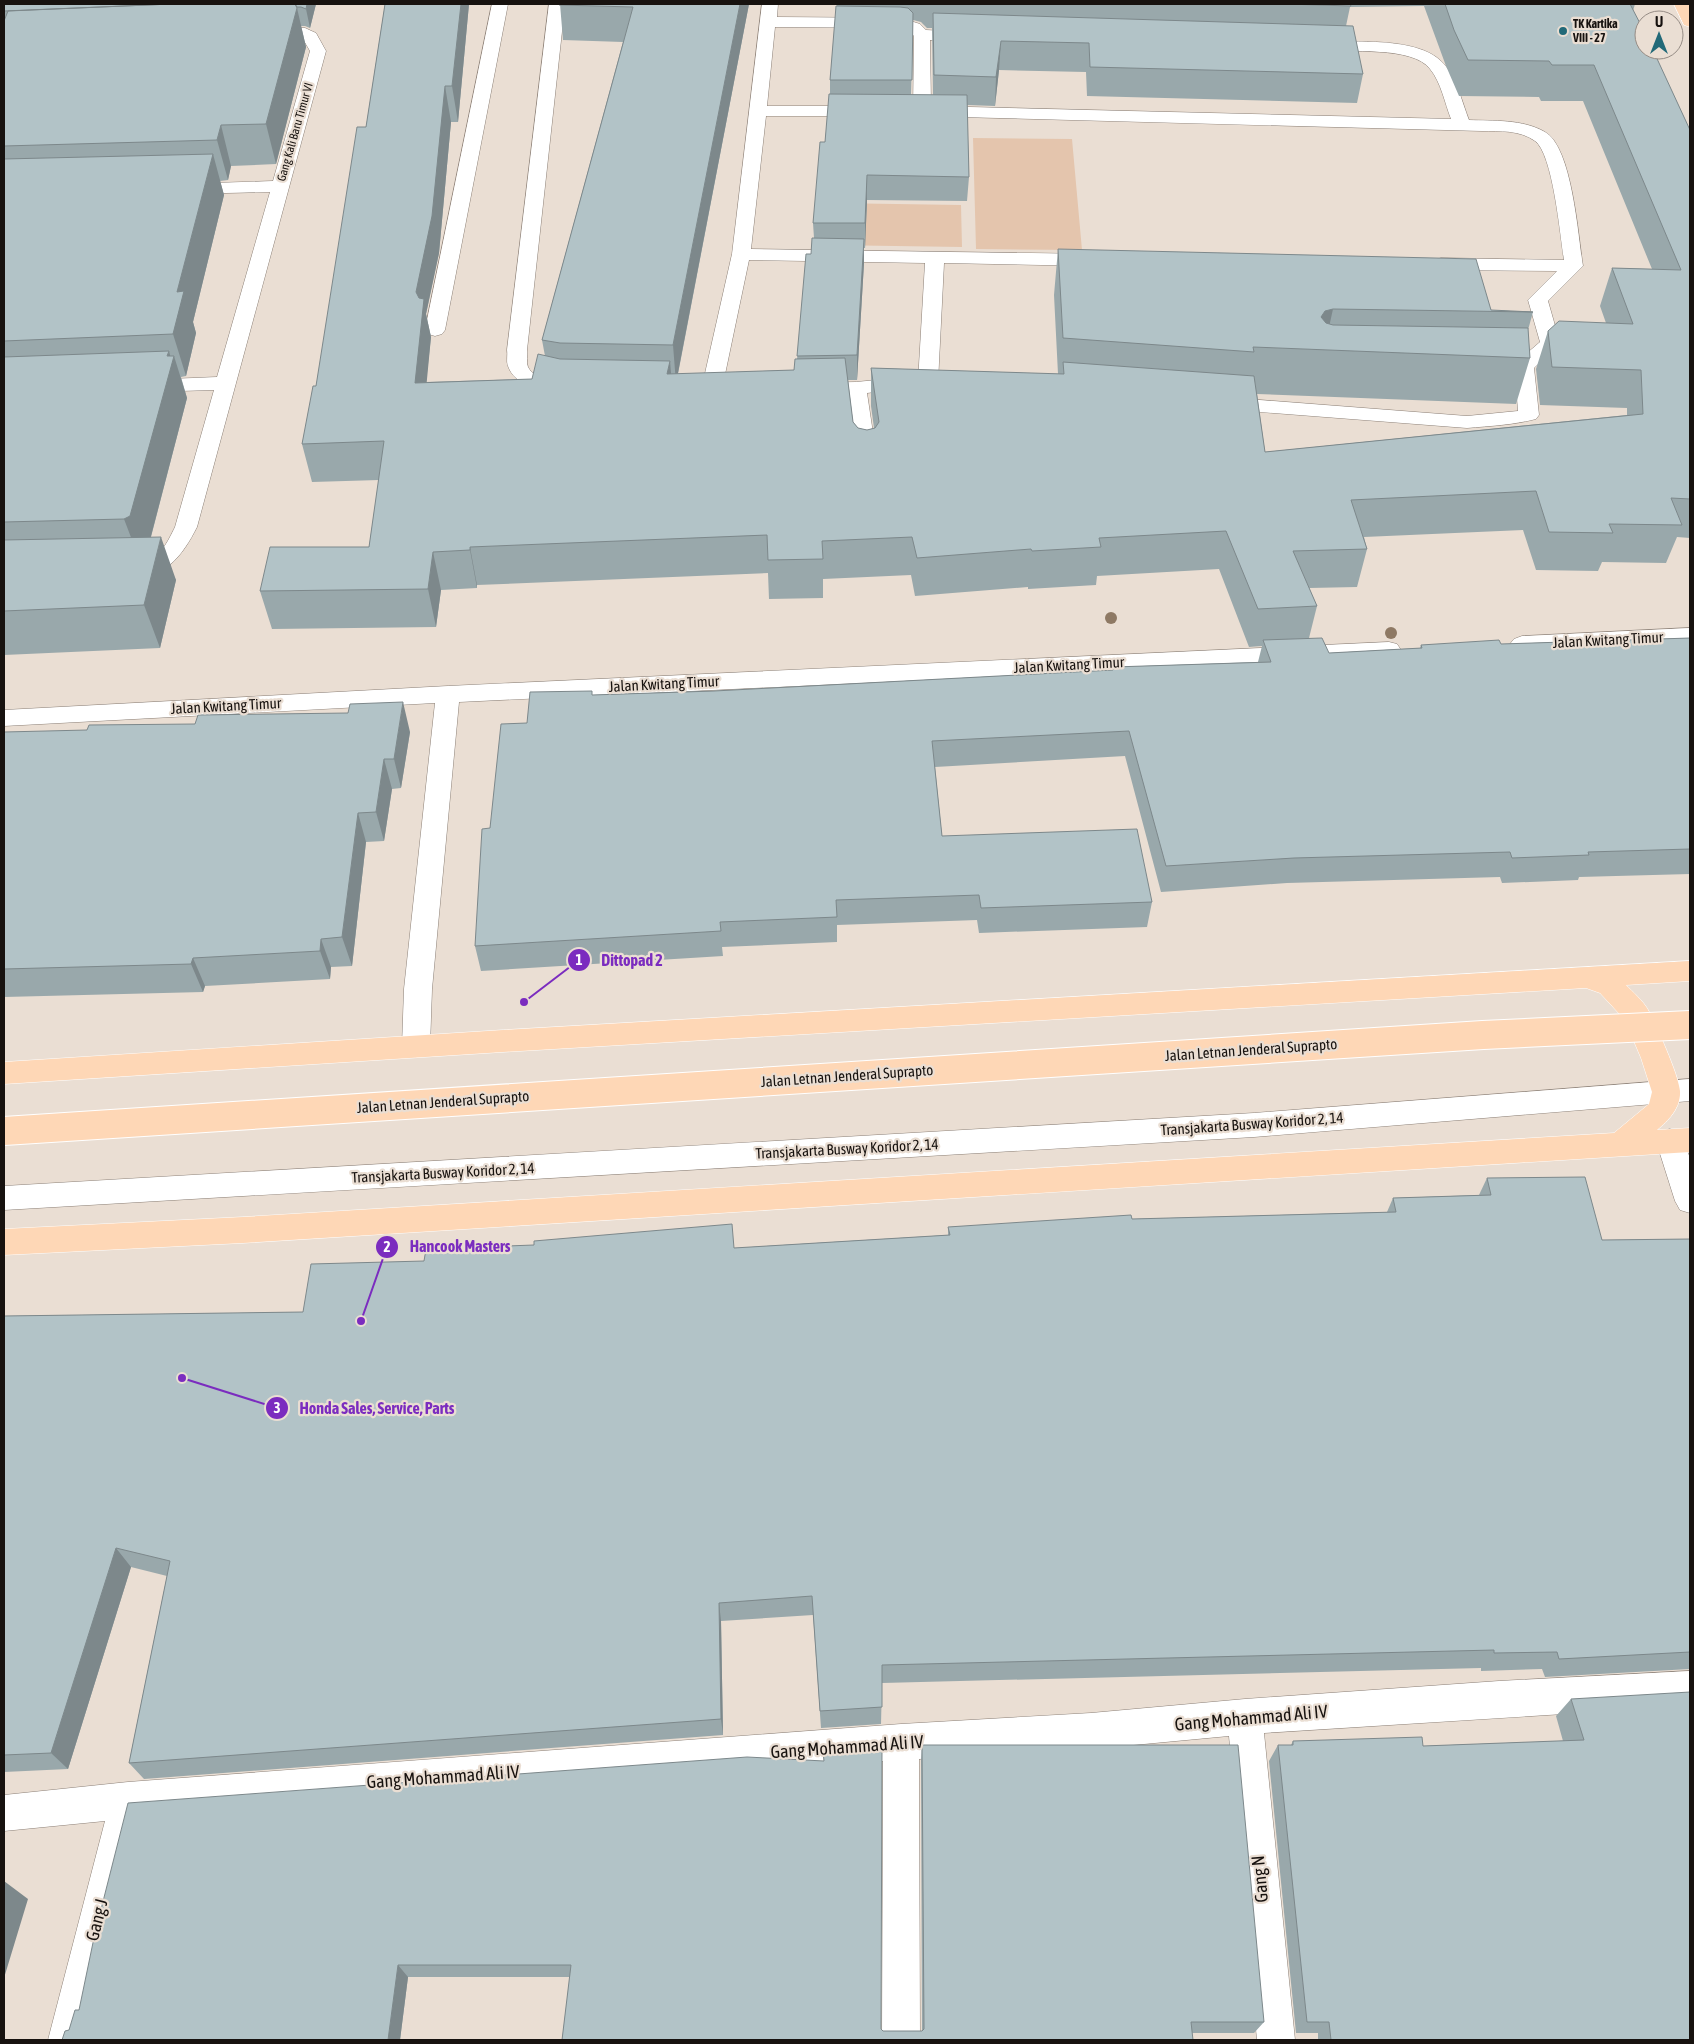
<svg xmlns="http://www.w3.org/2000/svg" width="1694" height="2044" font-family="'Asap Condensed',sans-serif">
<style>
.green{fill:#e4c5ad}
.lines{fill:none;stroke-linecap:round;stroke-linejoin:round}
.minor-casing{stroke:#8c8077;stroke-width:1}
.major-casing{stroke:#fff;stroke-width:1}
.minor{fill:#fff;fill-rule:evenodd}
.major{fill:#fed7b6;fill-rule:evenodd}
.major-bridge-casing{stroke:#fff;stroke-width:30;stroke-linecap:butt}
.major-bridge{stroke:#fed7b6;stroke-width:28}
.tree{fill:#8e7964}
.wall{fill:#99a8ab;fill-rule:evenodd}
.shaded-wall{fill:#7d888b}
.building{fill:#b2c3c7;stroke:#7d888b}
.poi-dot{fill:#226978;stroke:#eaded3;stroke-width:2}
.labels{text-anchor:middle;stroke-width:4.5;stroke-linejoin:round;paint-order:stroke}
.far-poi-label{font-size:12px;font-weight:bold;fill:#17120f;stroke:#eaded3;text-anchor:start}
.far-street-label{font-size:12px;fill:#17120f;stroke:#eaded3}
.street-label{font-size:15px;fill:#17120f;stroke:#eaded3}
.near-street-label{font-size:18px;fill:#17120f;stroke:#eaded3}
.leader{fill:none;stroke:#7b2cbf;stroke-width:2}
.callout-dot{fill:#7b2cbf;stroke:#eaded3;stroke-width:2}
.mark-label{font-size:15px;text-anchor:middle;font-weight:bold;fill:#fff}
.callout-label{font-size:16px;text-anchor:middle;font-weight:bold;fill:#7b2cbf;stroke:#eaded3;stroke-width:4.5;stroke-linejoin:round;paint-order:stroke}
</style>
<rect width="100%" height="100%" fill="#eaded3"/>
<path class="green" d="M 973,138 L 1072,139 L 1082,250 L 976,249 Z
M 831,203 L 961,205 L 962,247 L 828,245 Z"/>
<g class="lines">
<defs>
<path id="minor" d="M 492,4 L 508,4 L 445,330 L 442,334 L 435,336 L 428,334 L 425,330 Z
M 549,4 L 565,4 L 527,350 C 528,355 526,362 528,367 C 535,381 561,381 574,385 L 577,389 L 574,393 C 554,398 515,388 508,366 C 506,361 508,355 507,350 Z
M 762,4 L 778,4 L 777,17 L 901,18 L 920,24 L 926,30 L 977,33 L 979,36 L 977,39 L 971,41 L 930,40 L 931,106 L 1451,119 C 1445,104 1441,82 1430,69 C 1413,46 1348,52 1321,52 L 1315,51 L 1313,47 L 1315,43 L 1321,42 C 1354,42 1416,37 1441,61 C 1456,75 1462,102 1469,120 C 1493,121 1523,119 1545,132 C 1572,147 1578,235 1583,266 L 1548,301 L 1560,343 L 1534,368 L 1539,415 L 1536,419 C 1513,425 1490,426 1467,428 L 1222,409 L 1215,407 L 1212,403 L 1215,399 L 1222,397 L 1467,416 L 1518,411 L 1515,372 L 1500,370 L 1497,366 L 1500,362 L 1519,360 L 1540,342 L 1528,300 L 1557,271 L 1441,270 L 1434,268 L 1432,264 L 1434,260 L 1441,258 L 1564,260 C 1560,235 1553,154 1535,141 C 1520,130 1499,131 1482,131 L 922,116 L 916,115 L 913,111 L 914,36 L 908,30 L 900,28 L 775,27 L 767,106 L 866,106 L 872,107 L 875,111 L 872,115 L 866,116 L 766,116 L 751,249 L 1093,254 L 1100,256 L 1102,260 L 1100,264 L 1093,266 L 944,263 L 938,382 L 935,386 L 928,388 L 921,386 L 918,382 L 925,263 L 749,260 L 723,384 L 737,386 L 740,390 L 737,394 C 726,397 715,398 704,395 L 701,391 L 732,254 Z
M 265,26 L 305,28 L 316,33 L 326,51 L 197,527 C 183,555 162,584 127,575 L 124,570 L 127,565 C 132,563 138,563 143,562 C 160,559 168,541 175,527 L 214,390 L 145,392 L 138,390 L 135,386 L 138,382 L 145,380 L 217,377 L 270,192 L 185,194 L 179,193 L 176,189 L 179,185 L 185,184 L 273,181 L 310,51 L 303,39 L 296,36 L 259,34 L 257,31 L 259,28 Z
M 908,377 L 915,379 L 918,383 L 915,387 L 867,393 L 877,460 L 873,465 L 866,466 L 859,465 L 855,460 L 847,394 L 811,395 L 804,393 L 801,389 L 804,385 L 811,383 L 856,382 Z
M 1690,628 L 1690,644 L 1522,652 L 1514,649 L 1510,644 L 1514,639 L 1522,636 Z
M 1389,642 L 1397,644 L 1401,650 L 1397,656 L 1389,658 L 459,702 L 432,989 L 430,1046 L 426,1054 L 416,1057 L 406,1054 L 402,1046 L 404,989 L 435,703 L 4,726 L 4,710 L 448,686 Z
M 1690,1079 L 1690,1101 L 1254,1137 L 4,1210 L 4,1186 L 1254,1113 Z
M 1670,1129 L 1680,1133 L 1690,1158 L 1690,1213 L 1680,1210 L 1675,1201 L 1656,1141 L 1660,1133 Z
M 1690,1671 L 1690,1706 L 1264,1733 L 1295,2040 L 1257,2040 L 1229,1736 L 1091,1749 L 919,1759 L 920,2040 L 882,2040 L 883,1761 L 142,1817 L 86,2040 L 48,2040 L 105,1821 L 4,1831 L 4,1795 L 128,1782 L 901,1724 L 1091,1713 L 1245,1699 L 1499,1681 Z"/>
<path id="major" d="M 1674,4 L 1690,4 L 1690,27 L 1684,25 Z
M 1690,961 L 1690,981 L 1626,985 C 1633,992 1642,1000 1647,1008 C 1655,1022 1679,1076 1680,1091 C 1681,1108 1668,1121 1657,1130 L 1690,1128 L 1690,1152 L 243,1243 L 4,1255 L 4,1229 L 243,1217 L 1614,1133 L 1649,1104 L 1652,1092 L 1641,1058 L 1625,1020 L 1600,993 L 1586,988 L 503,1052 L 4,1084 L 4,1062 L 503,1030 Z"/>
</defs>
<use href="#minor" class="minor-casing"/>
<use href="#major" class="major-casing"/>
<use href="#minor" class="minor"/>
<use href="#major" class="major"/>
<defs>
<path id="major-bridge" d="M 4,1131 L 1483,1035 L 1690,1025"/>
</defs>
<use href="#major-bridge" class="major-bridge-casing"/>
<use href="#major-bridge" class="major-bridge"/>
</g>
<g class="tree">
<circle cx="1111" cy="618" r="6"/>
<circle cx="1391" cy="633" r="6"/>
</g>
<path class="wall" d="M 4,4 L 316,4 L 310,28 L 305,26 L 301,26 L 306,47 L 276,164 L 231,166 L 228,180 L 220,181 L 224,195 L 193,322 L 196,333 L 186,376 L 181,377 L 187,398 L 151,537 L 176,580 L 160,648 L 4,655 Z
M 385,4 L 469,4 L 458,122 L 451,122 L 439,253 L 426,314 L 431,337 L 426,382 L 532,379 L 545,356 L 542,340 L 623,42 L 563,40 L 560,4 L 749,4 L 678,374 L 794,370 L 797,359 L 814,238 L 813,223 L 825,142 L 830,94 L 830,80 L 837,4 L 1635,4 L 1633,11 L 1690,130 L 1690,538 L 1677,537 L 1666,563 L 1602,562 L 1598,571 L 1536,570 L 1523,530 L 1364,537 L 1367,549 L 1357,587 L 1309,588 L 1317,606 L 1309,638 L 1329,653 L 1420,648 L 1421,645 L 1501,644 L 1690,638 L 1690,874 L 1579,877 L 1578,880 L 1502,883 L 1500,877 L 1287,883 L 1161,892 L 1125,756 L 935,767 L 942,836 L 1152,902 L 1147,927 L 979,933 L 977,920 L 837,925 L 837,942 L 722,947 L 723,956 L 481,971 L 475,946 L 490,828 L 527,723 L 593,695 L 714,691 L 1112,670 L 1113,667 L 1258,662 L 1262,646 L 1249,647 L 1219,569 L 1097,576 L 1096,585 L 1028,589 L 1028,587 L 915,596 L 911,575 L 823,579 L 823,598 L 769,599 L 768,573 L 477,585 L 477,588 L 441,590 L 436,627 L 272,629 L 260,591 L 369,547 L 379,480 L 312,482 L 302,444 L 316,386 L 366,127 ZM 1424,6 L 1446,66 L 1459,96 L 1539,97 L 1541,101 L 1583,101 L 1652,269 L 1612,268 L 1600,306 L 1606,323 L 1548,331 L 1536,369 L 1540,405 L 1627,408 L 1627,415 L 1265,452 L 1257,394 L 1516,404 L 1530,358 L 1528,330 L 1533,312 L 1491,310 L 1058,249 L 1054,295 L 1058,374 L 871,368 L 871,406 L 874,428 L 867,430 L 858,428 L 853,422 L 848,380 L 857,380 L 864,263 L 864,248 L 865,248 L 867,200 L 967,201 L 969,177 L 967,105 L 995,106 L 999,70 L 1086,72 L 1087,96 L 1357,103 L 1363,74 L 1346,26 L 1350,7 ZM 913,20 L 921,22 L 927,28 L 932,28 L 933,95 L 911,95 Z
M 4,732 L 410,732 L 401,788 L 392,789 L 384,841 L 366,842 L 352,966 L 331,967 L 330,979 L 205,986 L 203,992 L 4,997 Z
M 1487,1178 L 1602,1240 L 1690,1239 L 1690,1669 L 1545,1677 L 1542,1669 L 1481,1671 L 1481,1668 L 882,1683 L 881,1724 L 821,1728 L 813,1615 L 721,1621 L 723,1735 L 144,1779 L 129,1763 L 167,1576 L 131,1567 L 68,1769 L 4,1772 L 4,1316 L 303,1312 L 424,1261 L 734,1248 L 948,1235 L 948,1227 L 1132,1219 L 1387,1212 L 1393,1198 L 1479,1195 Z
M 1571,1699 L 1690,2040 L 1318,2040 L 1318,2033 L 1296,2033 L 1269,1761 L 1278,1745 L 1291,1745 L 1293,1741 L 1423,1746 L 1563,1741 L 1556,1716 Z
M 922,1745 L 1264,2022 L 1254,2033 L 1192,2033 L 562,2040 L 570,1977 L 408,1977 L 400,2040 L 62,2040 L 69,2030 L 79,2010 L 824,1761 L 823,1751 L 881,2029 L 883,2031 L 922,2031 L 921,1761 Z"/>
<path class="shaded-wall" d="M 307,4 L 316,4 L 310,28 L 306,9 Z
M 461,4 L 469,4 L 458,122 L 452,86 Z
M 740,4 L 749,4 L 676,383 L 673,345 Z
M 297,8 L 306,47 L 276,164 L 266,124 Z
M 1001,41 L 999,70 L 995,106 L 996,77 Z
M 445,86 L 451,122 L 439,253 L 426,314 L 431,337 L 423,421 L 415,383 L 416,292 Z
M 221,125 L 231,166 L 228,180 L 217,140 Z
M 213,154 L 224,195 L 193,322 L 196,333 L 186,376 L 173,334 L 177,292 Z
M 867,175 L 867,200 L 865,248 L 865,223 Z
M 864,239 L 864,263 L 857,380 L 857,355 Z
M 1333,309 L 1324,350 L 1321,317 L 1325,311 Z
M 169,351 L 172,363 L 174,356 L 187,398 L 145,559 L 140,561 L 124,519 Z
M 670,361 L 673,398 L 667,374 Z
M 161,537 L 176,580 L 160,648 L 144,605 Z
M 470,547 L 477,585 L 477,588 L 470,550 Z
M 433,552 L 441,590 L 436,627 L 428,589 Z
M 403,702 L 410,732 L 401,788 L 394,759 Z
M 384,759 L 392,789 L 384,841 L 376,812 Z
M 358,813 L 366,842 L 352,966 L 342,937 Z
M 321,939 L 331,967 L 330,979 L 320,951 Z
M 193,958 L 205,986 L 203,992 L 191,964 Z
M 116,1548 L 131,1567 L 68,1769 L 51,1753 Z
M 719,1603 L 721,1621 L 723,1735 L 721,1719 Z
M 4,1881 L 28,1899 L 4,1978 Z
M 398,1965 L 408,1977 L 400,2040 L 388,2040 Z"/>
<path class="building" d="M 4,4 L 171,4 L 4,11 Z
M 171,4 L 295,4 L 297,8 L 266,124 L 221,125 L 217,140 L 4,146 L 4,21 L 8,11 Z
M 295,4 L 307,4 L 306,9 L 301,7 L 297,7 Z
M 385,4 L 461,4 L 452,86 L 445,86 L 432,216 L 416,292 L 419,298 L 424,299 L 415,383 L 532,379 L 538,354 L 560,359 L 670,361 L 667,374 L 794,370 L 795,359 L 845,358 L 853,422 L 858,428 L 867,430 L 875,428 L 879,422 L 871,368 L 1064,374 L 1063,362 L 1254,376 L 1265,452 L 1643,414 L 1641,370 L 1552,367 L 1548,331 L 1559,321 L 1633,324 L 1612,268 L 1681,270 L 1594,65 L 1552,65 L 1549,61 L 1468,60 L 1454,30 L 1445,4 L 1630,4 L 1644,31 L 1644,50 L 1653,50 L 1690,130 L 1690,499 L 1671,498 L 1682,525 L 1609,524 L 1613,533 L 1549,532 L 1536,491 L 1351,500 L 1367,549 L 1293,551 L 1317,606 L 1258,609 L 1226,531 L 1099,538 L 1101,547 L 1032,551 L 1031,549 L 917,558 L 912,537 L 822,541 L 823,559 L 768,560 L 767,535 L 470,547 L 470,550 L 433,552 L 428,589 L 260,591 L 270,547 L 369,547 L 384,441 L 302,444 L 313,386 L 316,386 L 357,127 L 366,127 Z
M 560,4 L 740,4 L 673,345 L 560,343 L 542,340 L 633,7 L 559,5 Z
M 1285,4 L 1350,4 L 1351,6 Z
M 836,6 L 900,7 L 908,8 L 913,13 L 912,80 L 830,80 Z
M 933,13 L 1353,26 L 1363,74 L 1090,67 L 1089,43 L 1001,41 L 996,77 L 934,75 Z
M 829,94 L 967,95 L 969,177 L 867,175 L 865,223 L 813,223 L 820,142 L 825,142 Z
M 213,154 L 177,292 L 184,291 L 173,334 L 4,341 L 4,159 Z
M 812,238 L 864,239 L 857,355 L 797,356 L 806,254 L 811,254 Z
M 1058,249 L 1476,259 L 1491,310 L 1533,312 L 1333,309 L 1325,311 L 1321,317 L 1326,323 L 1333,325 L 1528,328 L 1530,358 L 1253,347 L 1254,352 L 1063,338 Z
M 169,351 L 167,356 L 174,356 L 130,516 L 124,519 L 4,522 L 4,357 Z
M 161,537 L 144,605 L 4,611 L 4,540 Z
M 1322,638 L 1329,653 L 1422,648 L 1421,645 L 1499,640 L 1501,644 L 1690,638 L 1690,849 L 1588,852 L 1589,855 L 1512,858 L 1510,852 L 1294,858 L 1166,866 L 1129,731 L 932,741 L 942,836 L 1137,829 L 1152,902 L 981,908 L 979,895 L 836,900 L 837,917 L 720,922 L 721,931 L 475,946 L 482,829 L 490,828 L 501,724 L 527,723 L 530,692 L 592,691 L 592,695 L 714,691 L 1113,670 L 1113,667 L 1271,662 L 1263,640 Z
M 403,702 L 394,759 L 384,759 L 376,812 L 358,813 L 342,937 L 321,939 L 320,951 L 193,958 L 191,964 L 4,969 L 4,732 L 87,730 L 89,725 L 195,724 L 198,715 L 348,713 L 350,704 Z
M 1585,1177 L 1602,1240 L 1690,1239 L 1690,1652 L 1559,1659 L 1557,1652 L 1494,1653 L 1494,1650 L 882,1665 L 882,1707 L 820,1711 L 812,1596 L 719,1603 L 721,1719 L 129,1763 L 170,1561 L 116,1548 L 51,1753 L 4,1755 L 4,1316 L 303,1312 L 311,1264 L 424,1261 L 426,1249 L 534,1245 L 534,1241 L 732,1224 L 734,1248 L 950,1235 L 948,1227 L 1131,1215 L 1132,1219 L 1396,1212 L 1393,1198 L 1491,1195 L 1487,1178 Z
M 1690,1692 L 1690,2040 L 1331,2040 L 1329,2022 L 1307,2022 L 1278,1745 L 1293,1745 L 1293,1741 L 1422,1737 L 1423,1746 L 1584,1740 L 1571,1699 Z
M 922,1745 L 1238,1745 L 1264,2022 L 1191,2022 L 1193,2040 L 562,2040 L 571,1965 L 398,1965 L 388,2040 L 62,2040 L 65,2031 L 69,2030 L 75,2010 L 79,2010 L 95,1933 L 128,1803 L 747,1757 L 824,1761 L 823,1751 L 882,1747 L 881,2029 L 883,2031 L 922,2031 L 924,2029 Z"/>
<circle class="poi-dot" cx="1563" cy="31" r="5"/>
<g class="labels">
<g class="far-poi-label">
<text x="1573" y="28">TK Kartika<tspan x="1573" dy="14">VIII - 27</tspan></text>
</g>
<g class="far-street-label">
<text transform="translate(295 132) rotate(-74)" y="4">Gang Kali Baru Timur VI</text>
</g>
<g class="street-label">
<text transform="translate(1608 640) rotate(-3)" y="5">Jalan Kwitang Timur</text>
<text transform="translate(1069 665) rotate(-3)" y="5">Jalan Kwitang Timur</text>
<text transform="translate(664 684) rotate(-3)" y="5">Jalan Kwitang Timur</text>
<text transform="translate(226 706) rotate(-3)" y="5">Jalan Kwitang Timur</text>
<text transform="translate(1251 1050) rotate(-4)" y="5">Jalan Letnan Jenderal Suprapto</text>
<text transform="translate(847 1076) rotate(-4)" y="5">Jalan Letnan Jenderal Suprapto</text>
<text transform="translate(443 1102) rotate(-4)" y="5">Jalan Letnan Jenderal Suprapto</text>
<text transform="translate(1252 1124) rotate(-4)" y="5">Transjakarta Busway Koridor 2, 14</text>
<text transform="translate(847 1149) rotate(-3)" y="5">Transjakarta Busway Koridor 2, 14</text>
<text transform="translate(443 1173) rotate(-3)" y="5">Transjakarta Busway Koridor 2, 14</text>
</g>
<g class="near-street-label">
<text transform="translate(1251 1718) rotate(-5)" y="6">Gang Mohammad Ali IV</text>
<text transform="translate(847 1747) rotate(-4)" y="6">Gang Mohammad Ali IV</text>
<text transform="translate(443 1777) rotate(-4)" y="6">Gang Mohammad Ali IV</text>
<text transform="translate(1260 1879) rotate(-95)" y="6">Gang N</text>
<text transform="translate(97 1920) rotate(-76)" y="6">Gang J</text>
</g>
</g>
<path class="leader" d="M524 1002L579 960M361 1321L387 1247M182 1378L277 1408"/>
<g class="callout-dot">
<circle cx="524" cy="1002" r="5"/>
<circle cx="361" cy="1321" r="5"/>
<circle cx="182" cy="1378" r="5"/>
<circle cx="579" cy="960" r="12"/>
<circle cx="387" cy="1247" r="12"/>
<circle cx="277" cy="1408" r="12"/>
</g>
<g class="mark-label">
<text x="579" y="965">1</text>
<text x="387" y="1252">2</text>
<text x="277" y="1413">3</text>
</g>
<g class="callout-label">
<text x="632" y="966">Dittopad 2</text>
<text x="460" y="1252">Hancook Masters</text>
<text x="377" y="1414">Honda Sales, Service, Parts</text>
</g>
<rect width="1694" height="2044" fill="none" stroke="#17120f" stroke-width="10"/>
<g transform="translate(1659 35)"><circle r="24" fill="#eaded3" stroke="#968c85"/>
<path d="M0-4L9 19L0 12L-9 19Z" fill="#226978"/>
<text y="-8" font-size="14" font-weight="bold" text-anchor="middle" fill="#17120f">U</text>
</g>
</svg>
